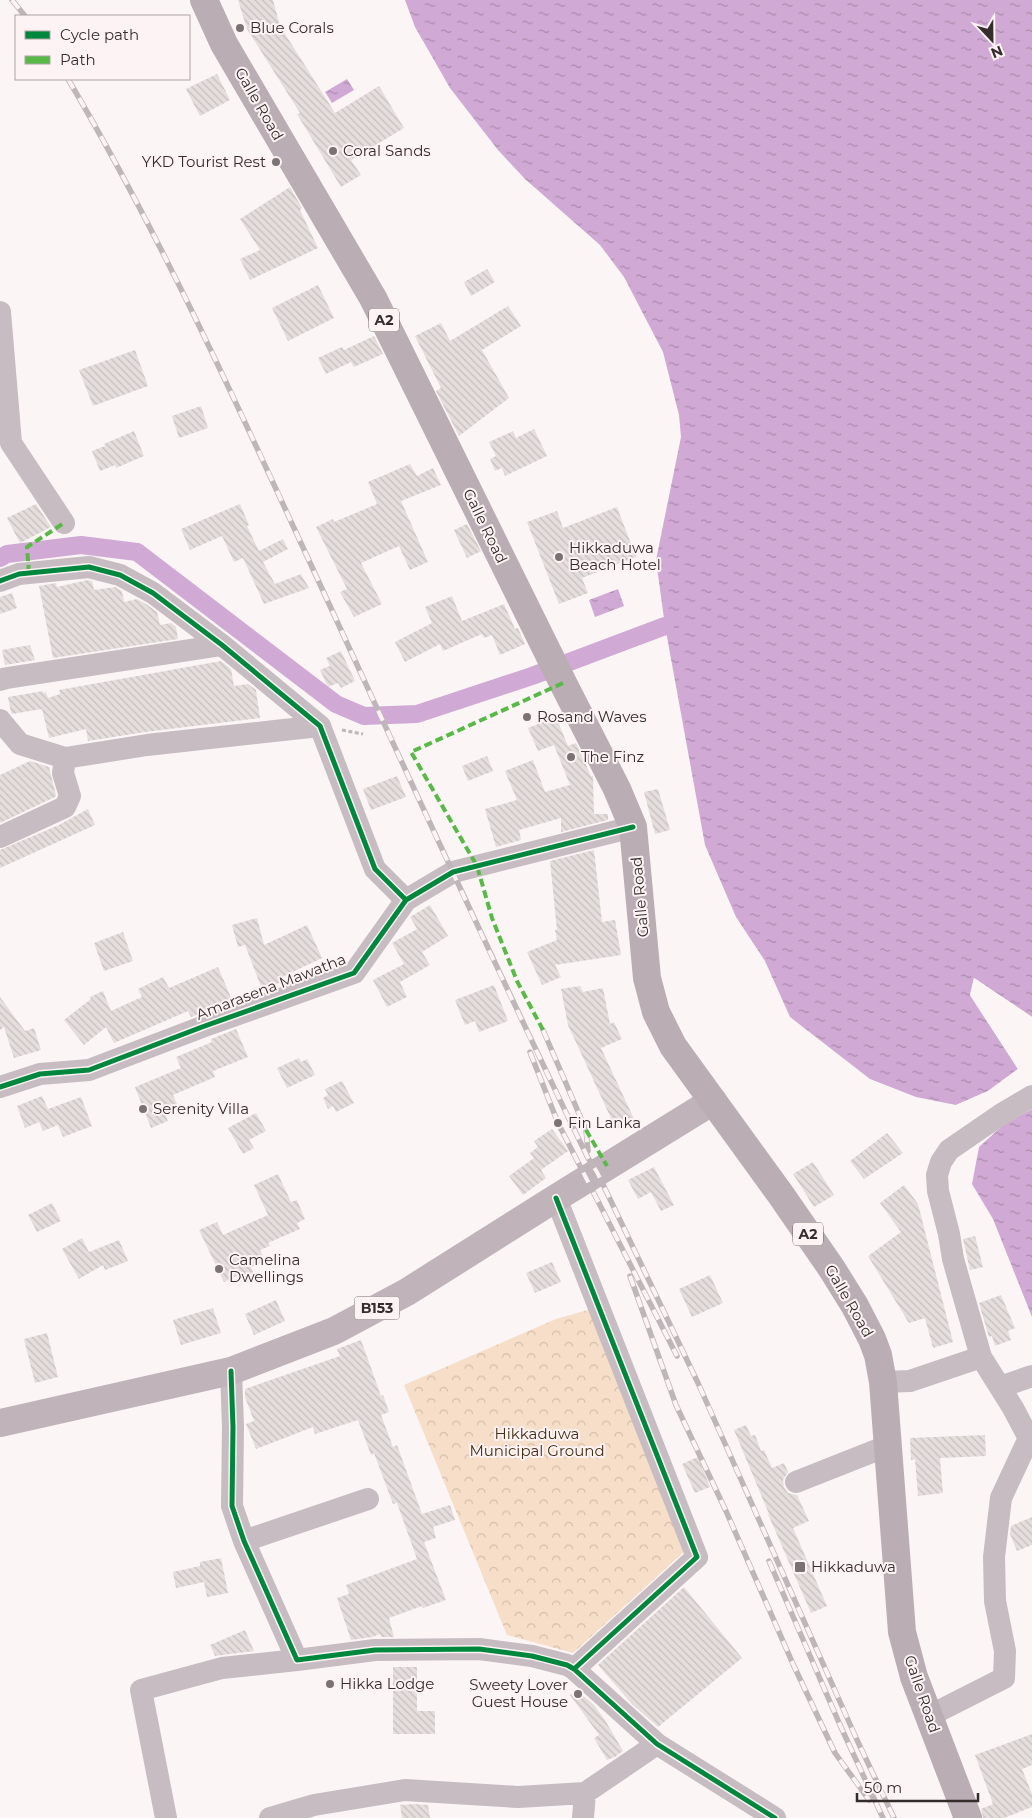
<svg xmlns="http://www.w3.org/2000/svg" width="1032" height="1818" font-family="Montserrat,sans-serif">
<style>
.park{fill:url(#park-crowns)}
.water{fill:url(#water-ripples)}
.pier{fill:#fbf5f6}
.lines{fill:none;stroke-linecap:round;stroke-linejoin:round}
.canal{stroke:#d0aad4;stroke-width:18}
.building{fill:url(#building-back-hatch)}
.path{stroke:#bdb5b8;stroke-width:3;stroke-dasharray:4 2.5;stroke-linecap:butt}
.minor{stroke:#c7bcc1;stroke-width:22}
.major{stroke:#c0b4ba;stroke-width:28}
.highway{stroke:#baaeb4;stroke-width:28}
.rail-casing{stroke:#beb6b9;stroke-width:5.5}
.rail{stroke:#fdf3f4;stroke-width:4;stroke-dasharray:11;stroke-linecap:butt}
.quiet{stroke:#58b947;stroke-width:4;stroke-dasharray:8 4;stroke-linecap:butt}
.cycleway-casing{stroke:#fdf3f4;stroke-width:8}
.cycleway{stroke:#00873e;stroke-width:5}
.poi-dot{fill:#7a7273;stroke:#fdf3f4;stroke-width:2}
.labels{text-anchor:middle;stroke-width:4;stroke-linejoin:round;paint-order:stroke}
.shield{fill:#fdf3f4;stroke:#716868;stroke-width:1}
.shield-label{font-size:14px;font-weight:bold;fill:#352c2c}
.poi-label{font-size:15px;fill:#352c2c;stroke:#fdf3f4;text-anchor:start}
.street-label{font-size:15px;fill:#352c2c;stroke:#fdf3f4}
.park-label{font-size:15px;fill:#462f13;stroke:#fdf3f4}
</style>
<defs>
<pattern id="park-crowns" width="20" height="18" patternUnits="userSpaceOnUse" patternTransform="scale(1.25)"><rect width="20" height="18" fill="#f6dec8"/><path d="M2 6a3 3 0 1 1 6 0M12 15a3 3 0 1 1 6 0" fill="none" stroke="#d4bfac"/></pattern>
<pattern id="water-ripples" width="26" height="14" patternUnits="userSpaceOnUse" patternTransform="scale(1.25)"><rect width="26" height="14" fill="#d0aad4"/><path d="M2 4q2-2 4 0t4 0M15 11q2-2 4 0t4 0" fill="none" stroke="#aa8bac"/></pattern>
<pattern id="building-back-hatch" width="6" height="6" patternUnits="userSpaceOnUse" patternTransform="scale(1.25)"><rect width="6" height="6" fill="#e5dedd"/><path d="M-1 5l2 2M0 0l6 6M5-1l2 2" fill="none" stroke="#c5bfbe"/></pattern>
</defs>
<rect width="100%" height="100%" fill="#fbf5f6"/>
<path class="park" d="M 591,1309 L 687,1549 L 573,1653 L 507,1635 L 404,1385 L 556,1319 Z"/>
<path class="water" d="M 405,0 L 1032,0 L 1032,1017 L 974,978 L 970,995 L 1018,1069 L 988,1091 L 956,1105 L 916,1097 L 870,1079 L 790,1017 L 765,961 L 736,917 L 705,845 L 665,626 L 656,560 L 681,437 L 679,415 L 663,352 L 624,277 L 600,245 L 525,179 L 498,150 L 450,88 L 415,27 Z
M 347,79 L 354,90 L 332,103 L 325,92 Z
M 618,589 L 624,606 L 595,617 L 589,600 Z
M 1032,1109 L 1032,1317 L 993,1219 L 972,1184 L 979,1147 L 1003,1125 Z"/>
<path class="pier" d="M 974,978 L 1032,1017 L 1032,1019 L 975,982 L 972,995 L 1020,1069 L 990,1093 L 957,1107 L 956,1105 L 988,1091 L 1018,1069 L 970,995 Z"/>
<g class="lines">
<path class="canal" d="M 0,558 L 7,554 L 81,545 L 137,552 L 336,704 L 364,716 L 417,714 L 532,676 L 665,626"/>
</g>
<path class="building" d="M 238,0 L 273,0 L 280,26 L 335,113 L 379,86 L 404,128 L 351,160 L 361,175 L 341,187 L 297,114 L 300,113 L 247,29 Z
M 217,74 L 230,100 L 200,116 L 186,89 Z
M 290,187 L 302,208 L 300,210 L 318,248 L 250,280 L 240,259 L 260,250 L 240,219 Z
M 487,269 L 495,282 L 471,296 L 464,282 Z
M 318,285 L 334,318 L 288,341 L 272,308 Z
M 508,306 L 521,326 L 482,350 L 509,398 L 459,436 L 436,391 L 441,388 L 415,336 L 441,323 L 450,341 Z
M 374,336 L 383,354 L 354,367 L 351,362 L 326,374 L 318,358 L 342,347 L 344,350 Z
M 135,350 L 148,386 L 93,406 L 79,370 Z
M 201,406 L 208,428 L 179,438 L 172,416 Z
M 534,429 L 547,456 L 505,476 L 502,468 L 495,471 L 490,459 L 496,456 L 489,442 L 513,431 L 516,438 Z
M 134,431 L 144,456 L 116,468 L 115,465 L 100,471 L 92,451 L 105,446 L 104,444 Z
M 410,464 L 417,476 L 433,468 L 441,485 L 401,501 L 428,562 L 410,570 L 399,546 L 361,563 L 382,604 L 354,617 L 340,592 L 347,589 L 316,527 L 333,519 L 334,522 L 377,504 L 368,482 Z
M 36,504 L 51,527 L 20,543 L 7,518 Z
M 240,504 L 249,525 L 247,526 L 259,551 L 283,539 L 288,549 L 263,562 L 275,584 L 301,574 L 309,588 L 264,604 L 243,558 L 234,562 L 222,536 L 190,550 L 181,529 Z
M 617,507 L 636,557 L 582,578 L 588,593 L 559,604 L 527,522 L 557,511 L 563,528 Z
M 467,524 L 481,551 L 467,558 L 454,530 Z
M 88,580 L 92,581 L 94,590 L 115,587 L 122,591 L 124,602 L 137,599 L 146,604 L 157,612 L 160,625 L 171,623 L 176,627 L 178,639 L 53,658 L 39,586 L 56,583 L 57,587 Z
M 12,593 L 17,608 L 0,614 L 0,597 Z
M 452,596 L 462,621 L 504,604 L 515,629 L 518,628 L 525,644 L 500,655 L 492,635 L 484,638 L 482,634 L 443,651 L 440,644 L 405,662 L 395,642 L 432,623 L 425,607 Z
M 30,645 L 35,660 L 5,665 L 2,650 Z
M 341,651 L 355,681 L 341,688 L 338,683 L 328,687 L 320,670 L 330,666 L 326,658 Z
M 221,661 L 231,669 L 234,686 L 248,684 L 256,690 L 260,718 L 145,732 L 88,741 L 86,729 L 49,738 L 42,709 L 12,714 L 11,713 L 8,697 L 43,691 L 43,693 L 46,692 L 48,698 L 60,694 L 59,690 Z
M 556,717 L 568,746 L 576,743 L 591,776 L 593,776 L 594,814 L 608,814 L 608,820 L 561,832 L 561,818 L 519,830 L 521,840 L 496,847 L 485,809 L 517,800 L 505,771 L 533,760 L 545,792 L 570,785 L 554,745 L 538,751 L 528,728 Z
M 487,756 L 493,771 L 468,781 L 462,766 Z
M 30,761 L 49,767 L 56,795 L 55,797 L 0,823 L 0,775 Z
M 397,776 L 406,797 L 371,810 L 363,789 Z
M 658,789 L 670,830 L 655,834 L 644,792 Z
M 88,809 L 95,825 L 0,868 L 0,850 L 59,825 Z
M 594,850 L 602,922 L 615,920 L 621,955 L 555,965 L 561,977 L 542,985 L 527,952 L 557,940 L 555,930 L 557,930 L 550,861 Z
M 430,905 L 448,936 L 422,952 L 430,965 L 400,982 L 407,997 L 387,1007 L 373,980 L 404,964 L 392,943 L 417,929 L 410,917 Z
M 257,918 L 264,945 L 307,925 L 322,958 L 280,978 L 282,982 L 262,989 L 245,945 L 238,947 L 232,925 Z
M 123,932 L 133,961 L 104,971 L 94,943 Z
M 218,967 L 232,1000 L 224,1005 L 191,1017 L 188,1011 L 114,1043 L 106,1027 L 84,1045 L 64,1020 L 91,999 L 90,997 L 103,991 L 111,1011 L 142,997 L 138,989 L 163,977 L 169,988 Z
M 494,985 L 508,1021 L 479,1032 L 475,1021 L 465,1025 L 455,1000 Z
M 580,986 L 583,992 L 603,988 L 610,1024 L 614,1022 L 622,1039 L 601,1048 L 635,1121 L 616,1129 L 568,1025 L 561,989 Z
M 0,997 L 25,1031 L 34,1028 L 41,1050 L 14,1058 L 4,1027 L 0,1030 Z
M 236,1029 L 248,1057 L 213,1071 L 215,1077 L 173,1095 L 177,1104 L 163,1110 L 168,1121 L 151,1128 L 135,1087 L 181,1068 L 176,1057 L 212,1042 L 211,1039 Z
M 299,1058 L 301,1062 L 307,1059 L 315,1075 L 287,1088 L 277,1068 Z
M 342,1081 L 354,1103 L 336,1112 L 333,1106 L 328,1109 L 323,1098 L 328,1095 L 325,1089 Z
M 42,1096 L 48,1109 L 81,1097 L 92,1126 L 63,1137 L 58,1125 L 43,1131 L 39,1122 L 25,1128 L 17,1106 Z
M 256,1113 L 266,1131 L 249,1140 L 254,1148 L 243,1154 L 228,1128 Z
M 552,1129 L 568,1151 L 541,1170 L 546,1178 L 523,1195 L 509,1176 L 534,1158 L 530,1153 L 538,1147 L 534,1141 Z
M 887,1133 L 903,1153 L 864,1179 L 850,1161 Z
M 813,1162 L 834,1195 L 814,1207 L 793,1174 Z
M 654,1167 L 674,1205 L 661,1211 L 651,1192 L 638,1199 L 628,1180 Z
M 278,1174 L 291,1202 L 297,1200 L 305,1219 L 297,1223 L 300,1229 L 268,1243 L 270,1246 L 260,1250 L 265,1261 L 251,1267 L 255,1277 L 242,1283 L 239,1275 L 224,1282 L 199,1230 L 217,1222 L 223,1235 L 268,1215 L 254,1185 Z
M 904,1185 L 918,1204 L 953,1342 L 933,1348 L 925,1318 L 909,1323 L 868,1256 L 901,1232 L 880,1203 Z
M 52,1203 L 61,1221 L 37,1232 L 28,1215 Z
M 975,1236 L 983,1267 L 970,1270 L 963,1239 Z
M 82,1238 L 89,1252 L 119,1240 L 128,1261 L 105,1270 L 103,1265 L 79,1279 L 62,1249 Z
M 552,1262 L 561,1282 L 535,1293 L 526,1273 Z
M 710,1275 L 723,1303 L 692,1317 L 679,1289 Z
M 1001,1295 L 1015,1328 L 1008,1331 L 1011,1340 L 995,1346 L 992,1336 L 989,1337 L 979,1303 Z
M 276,1300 L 285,1321 L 254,1335 L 245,1314 Z
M 213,1308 L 221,1333 L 181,1345 L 173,1320 Z
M 47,1333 L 58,1377 L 35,1383 L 24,1339 Z
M 361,1340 L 381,1396 L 383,1395 L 389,1412 L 381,1415 L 393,1447 L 397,1445 L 422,1514 L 450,1505 L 455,1520 L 433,1527 L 436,1538 L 424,1542 L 446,1600 L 423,1608 L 422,1606 L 389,1618 L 394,1637 L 381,1637 L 380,1634 L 372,1637 L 351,1640 L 337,1598 L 349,1594 L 346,1585 L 417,1559 L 397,1503 L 393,1504 L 374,1453 L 371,1455 L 358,1420 L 315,1434 L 313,1427 L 256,1449 L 246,1424 L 254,1421 L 245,1397 L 245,1389 L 340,1356 L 337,1349 Z
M 746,1425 L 751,1436 L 755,1435 L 761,1451 L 764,1450 L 772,1468 L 784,1463 L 788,1472 L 783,1480 L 784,1487 L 788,1493 L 797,1495 L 809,1521 L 793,1528 L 827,1606 L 811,1613 L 768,1514 L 769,1514 L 734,1430 Z
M 985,1435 L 986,1456 L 940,1458 L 943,1493 L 918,1496 L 915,1459 L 911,1460 L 910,1438 Z
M 698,1457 L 710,1487 L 695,1493 L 682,1464 Z
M 1032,1517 L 1032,1545 L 1017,1551 L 1010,1534 L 1011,1526 Z
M 221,1558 L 228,1593 L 207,1597 L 204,1582 L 176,1588 L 173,1572 L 200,1566 L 200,1562 Z
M 684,1587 L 742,1658 L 658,1727 L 632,1704 L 598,1665 Z
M 245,1630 L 254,1651 L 215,1656 L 210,1645 Z
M 393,1667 L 417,1667 L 417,1711 L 435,1711 L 435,1734 L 393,1734 Z
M 577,1690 L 594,1705 L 605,1720 L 623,1751 L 615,1757 L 607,1760 L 594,1738 L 599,1735 L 570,1695 Z
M 1032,1734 L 1032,1765 L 1022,1769 L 1032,1794 L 1032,1807 L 1004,1818 L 983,1818 L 981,1809 L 993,1804 L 975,1755 Z
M 413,1804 L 428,1805 L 430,1818 L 402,1818 L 400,1805 Z"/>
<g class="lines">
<path class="path" d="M 342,730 L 363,734"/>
<path class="minor" d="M 0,312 L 11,443 L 64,523
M 0,581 L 19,574 L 89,567 L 120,575 L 153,593 L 222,645 L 320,726 L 375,869 L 406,900
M 0,680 L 7,678 L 222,645
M 0,720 L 20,744 L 65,758 L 147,745 L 320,726
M 0,837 L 65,807 L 70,796 L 63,773 L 65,758
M 0,1087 L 40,1074 L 89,1070 L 202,1027 L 354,973 L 406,900 L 453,872 L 633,827
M 556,1198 L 697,1557 L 574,1669
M 981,1357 L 1013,1408 L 1032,1444
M 231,1371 L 233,1427 L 232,1506 L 244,1541 L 297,1660 L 375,1650 L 479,1649 L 532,1656 L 567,1665 L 574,1669 L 657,1744 L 775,1818
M 883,1382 L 910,1381 L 981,1357 L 953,1259 L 949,1234 L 938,1191 L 937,1175 L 941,1162 L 949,1150 L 1000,1115 L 1032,1096
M 1000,1387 L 1032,1376
M 796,1482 L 887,1446
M 244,1541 L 368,1499
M 929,1716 L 1004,1678 L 1005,1651 L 995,1601 L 994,1557 L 1001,1498 L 1029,1438
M 166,1818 L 141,1690 L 222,1668 L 297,1660
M 270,1818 L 314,1805 L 405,1790 L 518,1797 L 585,1793
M 583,1818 L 585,1793 L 657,1744"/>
<path class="major" d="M 0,1423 L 231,1371 L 334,1331 L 407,1292 L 556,1198 L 713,1101"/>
<path class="highway" d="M 204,0 L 224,44 L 373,298 L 563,683 L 617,789 L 633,827 L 647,978 L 656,1012 L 673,1046 L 781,1195 L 832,1269 L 855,1306 L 872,1339 L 878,1355 L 883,1382 L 902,1632 L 914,1677 L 968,1818"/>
<defs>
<path id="rail" d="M 12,0 L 25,16
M 68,79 C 163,240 240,411 318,580 C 407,773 495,967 588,1158 L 597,1172 L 698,1383 L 857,1740 L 894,1818
M 543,1030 L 586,1130 L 588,1151
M 530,1052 L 558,1123 L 677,1356
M 630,1276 L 676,1405 L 726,1511 L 793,1664 L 835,1753 L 869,1800
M 769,1561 L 840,1725 L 883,1818"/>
</defs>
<use href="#rail" class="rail-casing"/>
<use href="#rail" class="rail"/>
<path class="quiet" d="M 29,573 L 27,547 L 64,523
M 543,1030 L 517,981 L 492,918 L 477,866 L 411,752 L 563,683
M 586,1130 L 607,1166"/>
<defs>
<path id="cycleway" d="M 0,581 L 19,574 L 89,567 L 120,575 L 153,593 L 222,645 L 320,726 L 375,869 L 406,900
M 0,1087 L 40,1074 L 89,1070 L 202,1027 L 354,973 L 406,900 L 453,872 L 633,827
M 556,1198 L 697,1557 L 574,1669
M 231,1371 L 233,1427 L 232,1506 L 244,1541 L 297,1660 L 375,1650 L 479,1649 L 532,1656 L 567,1665 L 574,1669 L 657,1744 L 775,1818"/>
</defs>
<use href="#cycleway" class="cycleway-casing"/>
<use href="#cycleway" class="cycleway"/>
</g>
<g class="poi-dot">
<circle cx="240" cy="28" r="5"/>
<circle cx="333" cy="151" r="5"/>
<circle cx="276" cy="162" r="5"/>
<circle cx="559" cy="557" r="5"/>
<circle cx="527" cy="717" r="5"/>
<circle cx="571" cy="757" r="5"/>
<circle cx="143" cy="1109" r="5"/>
<circle cx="558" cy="1123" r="5"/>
<circle cx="219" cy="1269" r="5"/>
<rect x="794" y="1561" width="12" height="12" rx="2.5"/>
<circle cx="330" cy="1684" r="5"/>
<circle cx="578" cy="1694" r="5"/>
</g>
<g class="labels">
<g class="shield">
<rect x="369" y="308.5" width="30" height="23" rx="4"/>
<rect x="793" y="1222.5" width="30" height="23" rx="4"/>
<rect x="354.5" y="1296.5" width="45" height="23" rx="4"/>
</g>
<g class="shield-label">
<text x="384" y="325">A2</text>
<text x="808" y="1239">A2</text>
<text x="377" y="1313">B153</text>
</g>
<g class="poi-label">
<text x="250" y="33">Blue Corals</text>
<text x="343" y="156">Coral Sands</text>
<text x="266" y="167" text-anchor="end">YKD Tourist Rest</text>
<text x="569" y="553">Hikkaduwa<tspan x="569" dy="17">Beach Hotel</tspan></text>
<text x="537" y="722">Rosand Waves</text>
<text x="581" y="762">The Finz</text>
<text x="153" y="1114">Serenity Villa</text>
<text x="568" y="1128">Fin Lanka</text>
<text x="229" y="1265">Camelina<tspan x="229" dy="17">Dwellings</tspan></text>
<text x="811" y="1572">Hikkaduwa</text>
<text x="340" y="1689">Hikka Lodge</text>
<text x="568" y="1690" text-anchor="end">Sweety Lover<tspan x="568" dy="17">Guest House</tspan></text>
</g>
<g class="street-label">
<text transform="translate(259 104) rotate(60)" y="5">Galle Road</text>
<text transform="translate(485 526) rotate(64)" y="5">Galle Road</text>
<text transform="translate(640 897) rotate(-95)" y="5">Galle Road</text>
<text transform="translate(271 987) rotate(-21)" y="5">Amarasena Mawatha</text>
<text transform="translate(849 1301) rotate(60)" y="5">Galle Road</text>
<text transform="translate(922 1694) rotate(71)" y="5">Galle Road</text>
</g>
<g class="park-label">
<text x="537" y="1439">Hikkaduwa<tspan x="537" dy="17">Municipal Ground</tspan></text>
</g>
</g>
<rect x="15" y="15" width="175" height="65" fill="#fdf3f4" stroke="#ada3a4"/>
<rect x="25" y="31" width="25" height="8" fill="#00873e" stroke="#ada3a4"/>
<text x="60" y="40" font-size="15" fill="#352c2c">Cycle path</text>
<rect x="25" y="56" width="25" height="8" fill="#58b947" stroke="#ada3a4"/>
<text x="60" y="65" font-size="15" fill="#352c2c">Path</text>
<g transform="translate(992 40) rotate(158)" stroke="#fdf3f4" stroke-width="4" paint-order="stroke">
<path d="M0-4L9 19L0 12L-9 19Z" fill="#352c2c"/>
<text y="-8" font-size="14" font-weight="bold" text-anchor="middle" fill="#352c2c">N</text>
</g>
<path d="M857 1793v8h121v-8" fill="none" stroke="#352c2c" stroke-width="2.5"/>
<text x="864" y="1793" font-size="15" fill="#352c2c" stroke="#fdf3f4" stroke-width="4" paint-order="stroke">50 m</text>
</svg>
